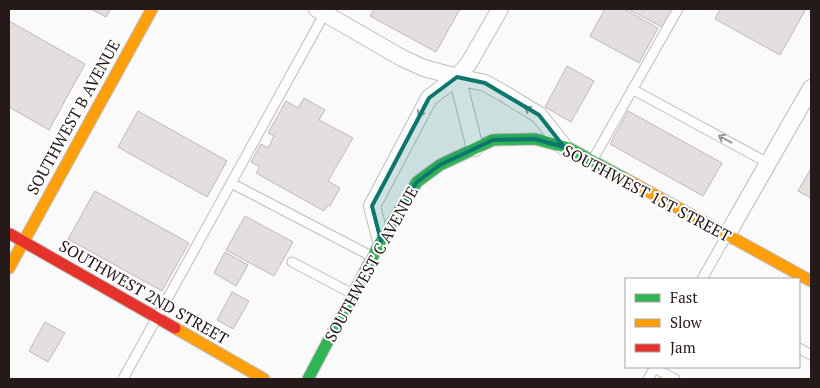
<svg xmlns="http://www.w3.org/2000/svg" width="820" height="388" font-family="'PT Serif',serif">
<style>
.building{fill:#e5dede;stroke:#bfb9b9}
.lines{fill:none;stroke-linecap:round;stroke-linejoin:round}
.lane-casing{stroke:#c3bcbc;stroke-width:11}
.street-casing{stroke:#c3bcbc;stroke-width:18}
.fast-casing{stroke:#c3bcbc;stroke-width:13}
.slow-casing{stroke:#c3bcbc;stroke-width:13}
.jam-casing{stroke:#c3bcbc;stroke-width:13}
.lane{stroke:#fefefe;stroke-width:9}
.street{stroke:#fefefe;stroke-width:16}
.fast{stroke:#30b455;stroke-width:11}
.slow{stroke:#ff9f0a;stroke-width:11}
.jam{stroke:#e5322d;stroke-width:11}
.oneway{stroke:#9d9797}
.marked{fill:#0f766e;fill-opacity:0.2;stroke:#0f766e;stroke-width:4;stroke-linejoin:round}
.labels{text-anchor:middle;stroke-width:4;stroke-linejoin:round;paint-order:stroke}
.street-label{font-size:16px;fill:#261919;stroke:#fff}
</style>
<rect width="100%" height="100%" fill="#fafafa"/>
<path class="building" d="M 91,9 L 111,9 L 106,17 Z
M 374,9 L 460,9 L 436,52 L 370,16 Z
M 605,9 L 624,9 L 658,28 L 639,63 L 590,36 Z
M 628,9 L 673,9 L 662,27 Z
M 720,9 L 806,9 L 780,55 L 715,19 Z
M 9,21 L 85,64 L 49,130 L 9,107 Z
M 567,66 L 594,81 L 571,122 L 545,107 Z
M 304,98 L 325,110 L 319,120 L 353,138 L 328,181 L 340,188 L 330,206 L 328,205 L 324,211 L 256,173 L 260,167 L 251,162 L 261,144 L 268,148 L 274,136 L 268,133 L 286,101 L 298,108 Z
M 138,111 L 227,161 L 207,197 L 118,147 Z
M 628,111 L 722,163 L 703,196 L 610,144 Z
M 810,170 L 811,171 L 811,198 L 798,191 Z
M 95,191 L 189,243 L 162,291 L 68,239 Z
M 245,216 L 293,242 L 274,276 L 226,250 Z
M 225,252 L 248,265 L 236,286 L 214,273 Z
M 232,292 L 249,301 L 233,329 L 217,320 Z
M 45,322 L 65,333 L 48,362 L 29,351 Z"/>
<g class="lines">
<defs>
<path id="lane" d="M 632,89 L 768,163
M 592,161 L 678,9
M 231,183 L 371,256
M 292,262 L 351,293
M 702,279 L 727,235
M 799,348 L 811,355
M 654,368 L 675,379
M 123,379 L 326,11
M 648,379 L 655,367"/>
<path id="street" d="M 317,9 L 402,58 L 424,68 L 457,77 L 485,83 L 503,93 L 539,115 L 564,147
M 457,77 L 475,148
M 727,235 L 811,88
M 381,241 L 372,206 L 429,98 L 457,77 L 469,63 L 500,9"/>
<path id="fast" d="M 308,379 L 381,241 L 417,182 L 440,165 L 493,140 L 535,139 L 569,148 L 624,178"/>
<path id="slow" d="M 624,178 L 811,281
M 9,268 L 152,9
M 175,328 L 264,379"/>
<path id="jam" d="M 10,234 L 175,328"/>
</defs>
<use href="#lane" class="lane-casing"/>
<use href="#street" class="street-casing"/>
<use href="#fast" class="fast-casing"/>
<use href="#slow" class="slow-casing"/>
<use href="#jam" class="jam-casing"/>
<use href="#lane" class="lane"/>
<use href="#street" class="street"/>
<use href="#fast" class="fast"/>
<use href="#slow" class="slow"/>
<use href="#jam" class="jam"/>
</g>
<defs><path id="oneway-shaft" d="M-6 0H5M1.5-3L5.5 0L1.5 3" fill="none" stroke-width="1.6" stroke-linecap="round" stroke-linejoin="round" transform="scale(1.25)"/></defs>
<g class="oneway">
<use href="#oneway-shaft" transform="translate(422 110) rotate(118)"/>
<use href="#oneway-shaft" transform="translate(531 111) rotate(-148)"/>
<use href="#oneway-shaft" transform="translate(725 139) rotate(-152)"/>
</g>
<path class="marked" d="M 457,77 L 485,83 L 539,115 L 564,147 L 535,139 L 493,140 L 440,165 L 417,182 L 381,241 L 372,206 L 429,98 Z"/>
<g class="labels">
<g class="street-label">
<text transform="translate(73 117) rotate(-61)" y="6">SOUTHWEST B AVENUE</text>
<text transform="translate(647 193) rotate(28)" y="6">SOUTHWEST 1ST STREET</text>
<text transform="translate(371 264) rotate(-61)" y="6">SOUTHWEST C AVENUE</text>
<text transform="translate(144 292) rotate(30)" y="6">SOUTHWEST 2ND STREET</text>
</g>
</g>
<rect width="820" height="388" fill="none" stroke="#261919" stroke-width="20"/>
<rect x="625" y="278" width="175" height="90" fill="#ffffff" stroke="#a8a3a3"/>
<rect x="635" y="294" width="25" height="8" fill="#30b455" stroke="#a8a3a3"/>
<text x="670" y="303" font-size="15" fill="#261919">Fast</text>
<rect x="635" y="319" width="25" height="8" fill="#ff9f0a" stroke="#a8a3a3"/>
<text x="670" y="328" font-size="15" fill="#261919">Slow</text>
<rect x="635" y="344" width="25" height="8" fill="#e5322d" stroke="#a8a3a3"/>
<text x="670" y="353" font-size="15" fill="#261919">Jam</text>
</svg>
